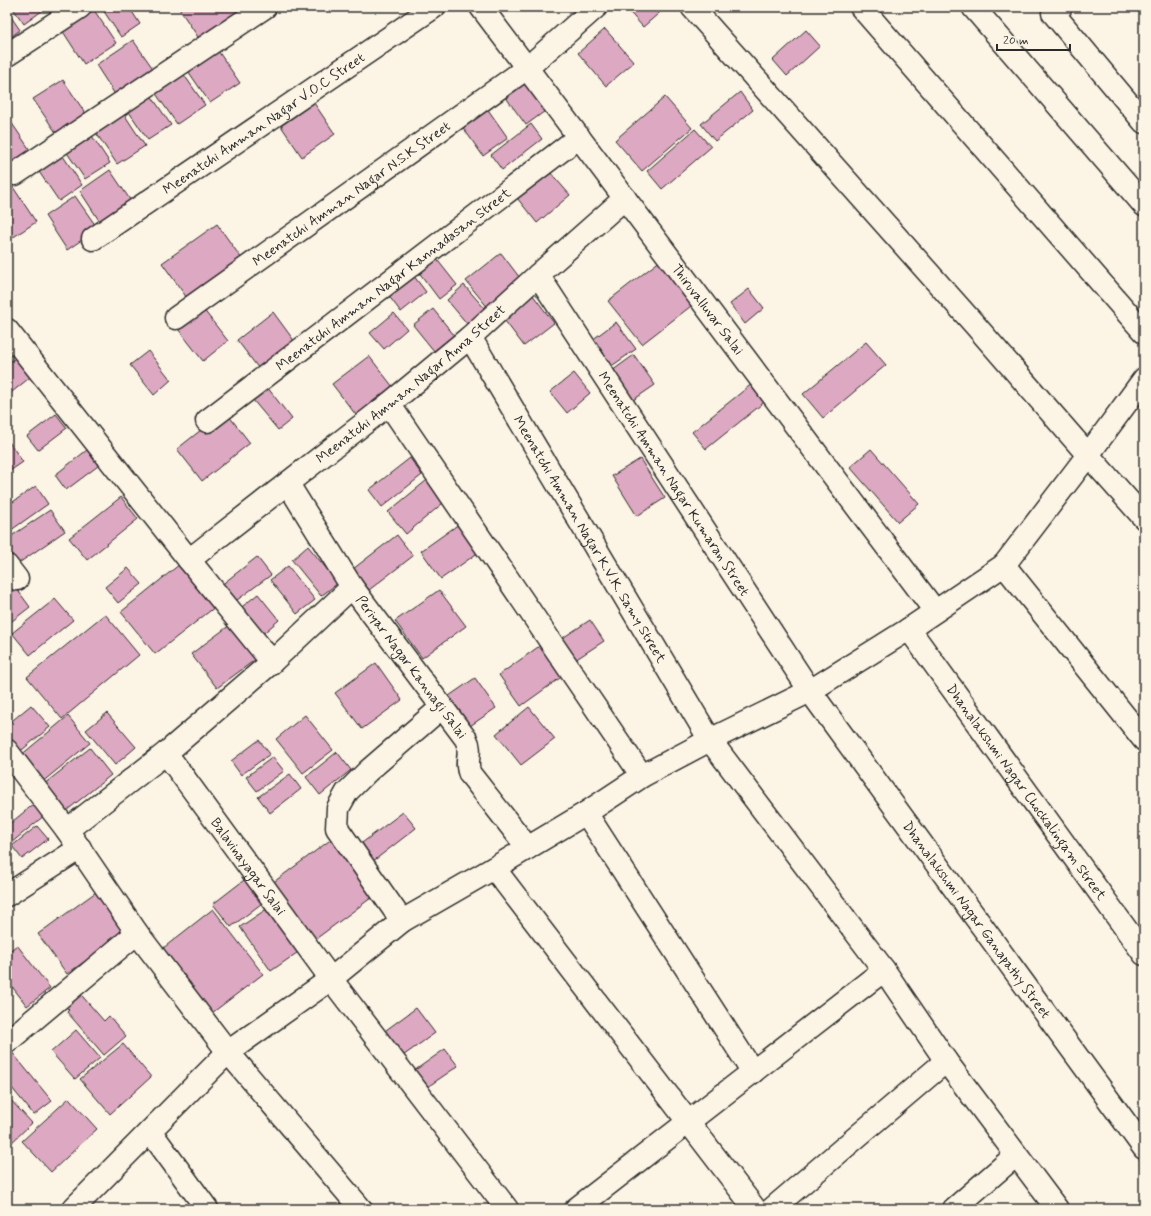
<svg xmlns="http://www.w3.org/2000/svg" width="1151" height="1216" font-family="Mynerve,sans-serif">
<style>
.building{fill:#dda8c1;stroke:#2b2b2b}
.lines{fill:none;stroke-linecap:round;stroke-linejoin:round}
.minor-casing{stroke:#2b2b2b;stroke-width:25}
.tertiary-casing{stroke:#2b2b2b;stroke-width:25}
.minor{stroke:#fcf5e5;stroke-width:22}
.tertiary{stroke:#fcf5e5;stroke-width:22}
.labels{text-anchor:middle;stroke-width:3;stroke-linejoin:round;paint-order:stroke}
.street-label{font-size:14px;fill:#2b2b2b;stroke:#fcf5e5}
</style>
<rect width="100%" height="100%" fill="#fcf5e5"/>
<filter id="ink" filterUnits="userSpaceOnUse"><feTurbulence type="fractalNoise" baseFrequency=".025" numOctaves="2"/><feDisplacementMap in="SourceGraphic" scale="8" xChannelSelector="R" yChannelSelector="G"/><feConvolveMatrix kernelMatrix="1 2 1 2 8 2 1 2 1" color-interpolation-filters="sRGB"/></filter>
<g filter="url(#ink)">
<path class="building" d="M 12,7 L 45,7 L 46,8 L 24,24 Z
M 90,7 L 92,7 L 116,43 L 84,64 L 60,27 Z
M 101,7 L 129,7 L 140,24 L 121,37 Z
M 178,7 L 246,7 L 202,43 Z
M 625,7 L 666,7 L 643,27 Z
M 7,11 L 20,30 L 7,40 Z
M 605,29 L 634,62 L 606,86 L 578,53 Z
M 806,30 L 820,46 L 787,76 L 773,60 Z
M 133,40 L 154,70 L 116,96 L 96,65 Z
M 216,48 L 240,83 L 210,103 L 186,68 Z
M 180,69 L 205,105 L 177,124 L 152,88 Z
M 527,72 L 552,106 L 526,125 L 501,91 Z
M 63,80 L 88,117 L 59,137 L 33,99 Z
M 148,91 L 171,125 L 148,140 L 125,106 Z
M 740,92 L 753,110 L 715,141 L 701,124 Z
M 665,97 L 692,128 L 642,171 L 615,140 Z
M 314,103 L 335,134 L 302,157 L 281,126 Z
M 484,104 L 508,138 L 483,156 L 459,122 Z
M 120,108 L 145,146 L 117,164 L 92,127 Z
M 7,116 L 32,153 L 7,170 Z
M 531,124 L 542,139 L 502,170 L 491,155 Z
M 695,129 L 711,147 L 662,189 L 647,171 Z
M 88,130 L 110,163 L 85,179 L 63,147 Z
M 61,153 L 82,185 L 59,201 L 37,169 Z
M 110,170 L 133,204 L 102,225 L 80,191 Z
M 549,171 L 570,195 L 537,223 L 517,198 Z
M 11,184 L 36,222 L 12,238 L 7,231 L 7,187 Z
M 75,196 L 98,229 L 67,250 L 45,216 Z
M 217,224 L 242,259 L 187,298 L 162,263 Z
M 501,253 L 523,282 L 489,309 L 466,281 Z
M 435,257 L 457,285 L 439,299 L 418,271 Z
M 661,260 L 695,303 L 642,344 L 608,301 Z
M 413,275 L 426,292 L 401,312 L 388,295 Z
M 464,285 L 486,310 L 469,326 L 447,300 Z
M 749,289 L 764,308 L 745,324 L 730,304 Z
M 532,294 L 554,323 L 524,346 L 502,317 Z
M 203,309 L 228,341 L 203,361 L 178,329 Z
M 433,309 L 454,335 L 434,351 L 413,325 Z
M 273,312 L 295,342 L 259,369 L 237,340 Z
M 394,313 L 407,329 L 384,349 L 370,333 Z
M 616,322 L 636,349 L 603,372 L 584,346 Z
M 866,342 L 886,365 L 823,418 L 803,394 Z
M 148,351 L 171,380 L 154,395 L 130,365 Z
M 634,355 L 655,385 L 626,405 L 605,376 Z
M 18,356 L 33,375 L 7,396 L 7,364 Z
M 369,356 L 393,387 L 356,415 L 332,384 Z
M 574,373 L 590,393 L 567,413 L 550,392 Z
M 753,383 L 767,400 L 706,449 L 692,432 Z
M 267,387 L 292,419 L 278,430 L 252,399 Z
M 225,411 L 250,443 L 202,481 L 177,449 Z
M 56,414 L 67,428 L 38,450 L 27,436 Z
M 9,442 L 23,462 L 7,473 L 7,444 Z
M 871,449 L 919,504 L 898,522 L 850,467 Z
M 87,450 L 98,466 L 66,490 L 55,475 Z
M 410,458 L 422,475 L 382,507 L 369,490 Z
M 640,459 L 665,498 L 637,516 L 612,476 Z
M 432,476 L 449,498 L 406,534 L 388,512 Z
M 36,486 L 48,504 L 7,533 L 7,506 Z
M 121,497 L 138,519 L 87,560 L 69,538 Z
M 50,510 L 65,531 L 16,565 L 7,551 L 7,539 Z
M 459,524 L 479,552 L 441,579 L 421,551 Z
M 397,535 L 413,556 L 369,590 L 353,569 Z
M 308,546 L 338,583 L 321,596 L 292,560 Z
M 257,557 L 271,575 L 233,603 L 220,586 Z
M 180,564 L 215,607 L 155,654 L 121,612 Z
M 288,566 L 315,600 L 297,614 L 270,580 Z
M 128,568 L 142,584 L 118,603 L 105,587 Z
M 11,581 L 30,607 L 7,625 L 7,584 Z
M 439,590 L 466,626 L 422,658 L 395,621 Z
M 258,594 L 279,620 L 259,637 L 238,610 Z
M 55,599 L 73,620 L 30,655 L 12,633 Z
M 105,614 L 139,655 L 62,719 L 27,677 Z
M 590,620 L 604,641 L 572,662 L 558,641 Z
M 230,625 L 256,659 L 217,688 L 191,654 Z
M 545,642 L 567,673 L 521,706 L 499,675 Z
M 376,663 L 402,700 L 362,729 L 335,693 Z
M 475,678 L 496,708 L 470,726 L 449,696 Z
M 31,705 L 50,727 L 17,754 L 7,742 L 7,725 Z
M 529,707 L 555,739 L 521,765 L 496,734 Z
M 107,713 L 136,747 L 115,765 L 86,730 Z
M 305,715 L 333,750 L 303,773 L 276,739 Z
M 68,716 L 90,743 L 41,783 L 20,756 Z
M 259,740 L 270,754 L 241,775 L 231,761 Z
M 90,748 L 111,775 L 66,811 L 44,784 Z
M 337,752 L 351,770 L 320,795 L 306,777 Z
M 273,757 L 284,771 L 257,791 L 246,777 Z
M 290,774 L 301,789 L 270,813 L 258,797 Z
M 35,803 L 45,815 L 11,843 L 7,838 L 7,826 Z
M 403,812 L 416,828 L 367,866 L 354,849 Z
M 37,826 L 48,839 L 22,859 L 12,846 Z
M 333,838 L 375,895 L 313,941 L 271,884 Z
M 248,877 L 266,900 L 231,927 L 213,904 Z
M 96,892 L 126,932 L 67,974 L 38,934 Z
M 274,904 L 304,948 L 271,971 L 240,927 Z
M 213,909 L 263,974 L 212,1013 L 162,949 Z
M 17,945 L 50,988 L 27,1006 L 7,980 L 7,953 Z
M 76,989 L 104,1021 L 109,1016 L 126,1036 L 104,1055 L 67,1012 L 69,1010 L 61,1002 Z
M 416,1008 L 435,1033 L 400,1058 L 382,1033 Z
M 76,1030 L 100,1058 L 75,1079 L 51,1052 Z
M 123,1044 L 151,1077 L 110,1114 L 80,1079 Z
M 445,1049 L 458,1066 L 423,1090 L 411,1073 Z
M 11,1051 L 52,1101 L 34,1115 L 7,1082 L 7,1055 Z
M 7,1096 L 32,1123 L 7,1147 Z
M 69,1098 L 97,1129 L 51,1172 L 22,1141 Z"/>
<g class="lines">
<defs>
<g id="minor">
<path d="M 692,7 L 975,325 L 1088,455 L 1144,518"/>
<path d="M 861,7 L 1144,332"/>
<path d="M 973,7 L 1144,205"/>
<path d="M 1061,7 L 1053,13 L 1144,122"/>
<path d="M 7,55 L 80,7"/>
<path d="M 15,174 L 265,7"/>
<path id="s1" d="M 93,239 L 434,7"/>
<path id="s2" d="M 538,275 L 810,691 L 1144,1148"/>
<path id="s3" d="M 176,318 L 527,68 L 596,7"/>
<path d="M 7,330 L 189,560 L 272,662"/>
<path id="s4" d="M 470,337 L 710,740 L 884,970 L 946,1061 L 1057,1209"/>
<path d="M 389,404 L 642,776"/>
<path id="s5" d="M 207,421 L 579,137"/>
<path id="s6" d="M 288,484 L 352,587 L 466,739 C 473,752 464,762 470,774 L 528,848"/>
<path id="s7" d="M 189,560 L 389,404 L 470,337 L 538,275 L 625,198"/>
<path d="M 1004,565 L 1144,740"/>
<path d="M 7,566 L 17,579"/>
<path id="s8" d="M 909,629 L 1144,954"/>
<path d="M 7,751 L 67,830 L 137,933 L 228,1052 L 361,1209"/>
<path id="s9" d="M 166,753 L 331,979 L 507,1209"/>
<path d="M 586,813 L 753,1072"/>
<path d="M 67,830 L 166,753 L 272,662 L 352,587"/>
<path d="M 494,868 L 755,1209"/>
<path d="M 7,895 L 80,848"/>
<path d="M 402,921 L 337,828 L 338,808 L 347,792 L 368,771 L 442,707"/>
<path d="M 7,1042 L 137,933"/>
<path d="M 150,1131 L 207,1209"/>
<path d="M 576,1209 L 884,970"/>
<path d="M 772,1209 L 946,1061"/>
<path d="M 954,1209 L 1016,1155"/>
</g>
<g id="tertiary">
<path id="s10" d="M 481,7 L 935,611"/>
<path d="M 73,1209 L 228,1052 L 331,979 L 402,921 L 494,868 L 586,813 L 642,776 L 710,740 L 810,691 L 909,629 L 1004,565 L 1088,455 L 1144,379"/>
</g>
</defs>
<use href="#minor" class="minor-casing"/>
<use href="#tertiary" class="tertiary-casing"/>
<use href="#minor" class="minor"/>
<use href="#tertiary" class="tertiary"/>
</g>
</g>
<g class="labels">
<g class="street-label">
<text dy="5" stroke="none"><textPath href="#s1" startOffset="206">Meenatchi Amman Nagar V.O.C Street</textPath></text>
<text dy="5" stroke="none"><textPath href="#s3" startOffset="215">Meenatchi Amman Nagar N.S.K Street</textPath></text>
<text dy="5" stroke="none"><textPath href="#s5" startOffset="234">Meenatchi Amman Nagar Kannadasan Street</textPath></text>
<text dy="5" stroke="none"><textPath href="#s10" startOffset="378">Thiruvalluvar Salai</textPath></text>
<text dy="5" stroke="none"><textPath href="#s7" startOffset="283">Meenatchi Amman Nagar Anna Street</textPath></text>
<text dy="5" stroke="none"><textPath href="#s2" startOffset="249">Meenatchi Amman Nagar Kumaran Street</textPath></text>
<text dy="5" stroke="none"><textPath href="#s4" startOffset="235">Meenatchi Amman Nagar K.V.K. Samy Street</textPath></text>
<text dy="5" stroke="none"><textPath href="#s6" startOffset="221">Periyar Nagar Kannagi Salai</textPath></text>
<text dy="5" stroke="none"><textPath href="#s8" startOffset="201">Dhanalakshmi Nagar Chockalingam Street</textPath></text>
<text dy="5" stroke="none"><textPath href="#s9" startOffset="140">Balavinayagar Salai</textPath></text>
<text dy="5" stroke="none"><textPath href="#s2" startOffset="780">Dhanalakshmi Nagar Ganapathy Street</textPath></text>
</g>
</g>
<rect width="1151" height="1216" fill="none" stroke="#fcf5e5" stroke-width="24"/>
<rect x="12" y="12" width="1127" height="1192" fill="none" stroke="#2b2b2b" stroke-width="1.5" filter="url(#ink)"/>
<path d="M997 44v6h73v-6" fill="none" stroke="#2b2b2b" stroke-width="2"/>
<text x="1003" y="44" font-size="12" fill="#2b2b2b" stroke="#fcf5e5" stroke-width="3" paint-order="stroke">20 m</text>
</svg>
